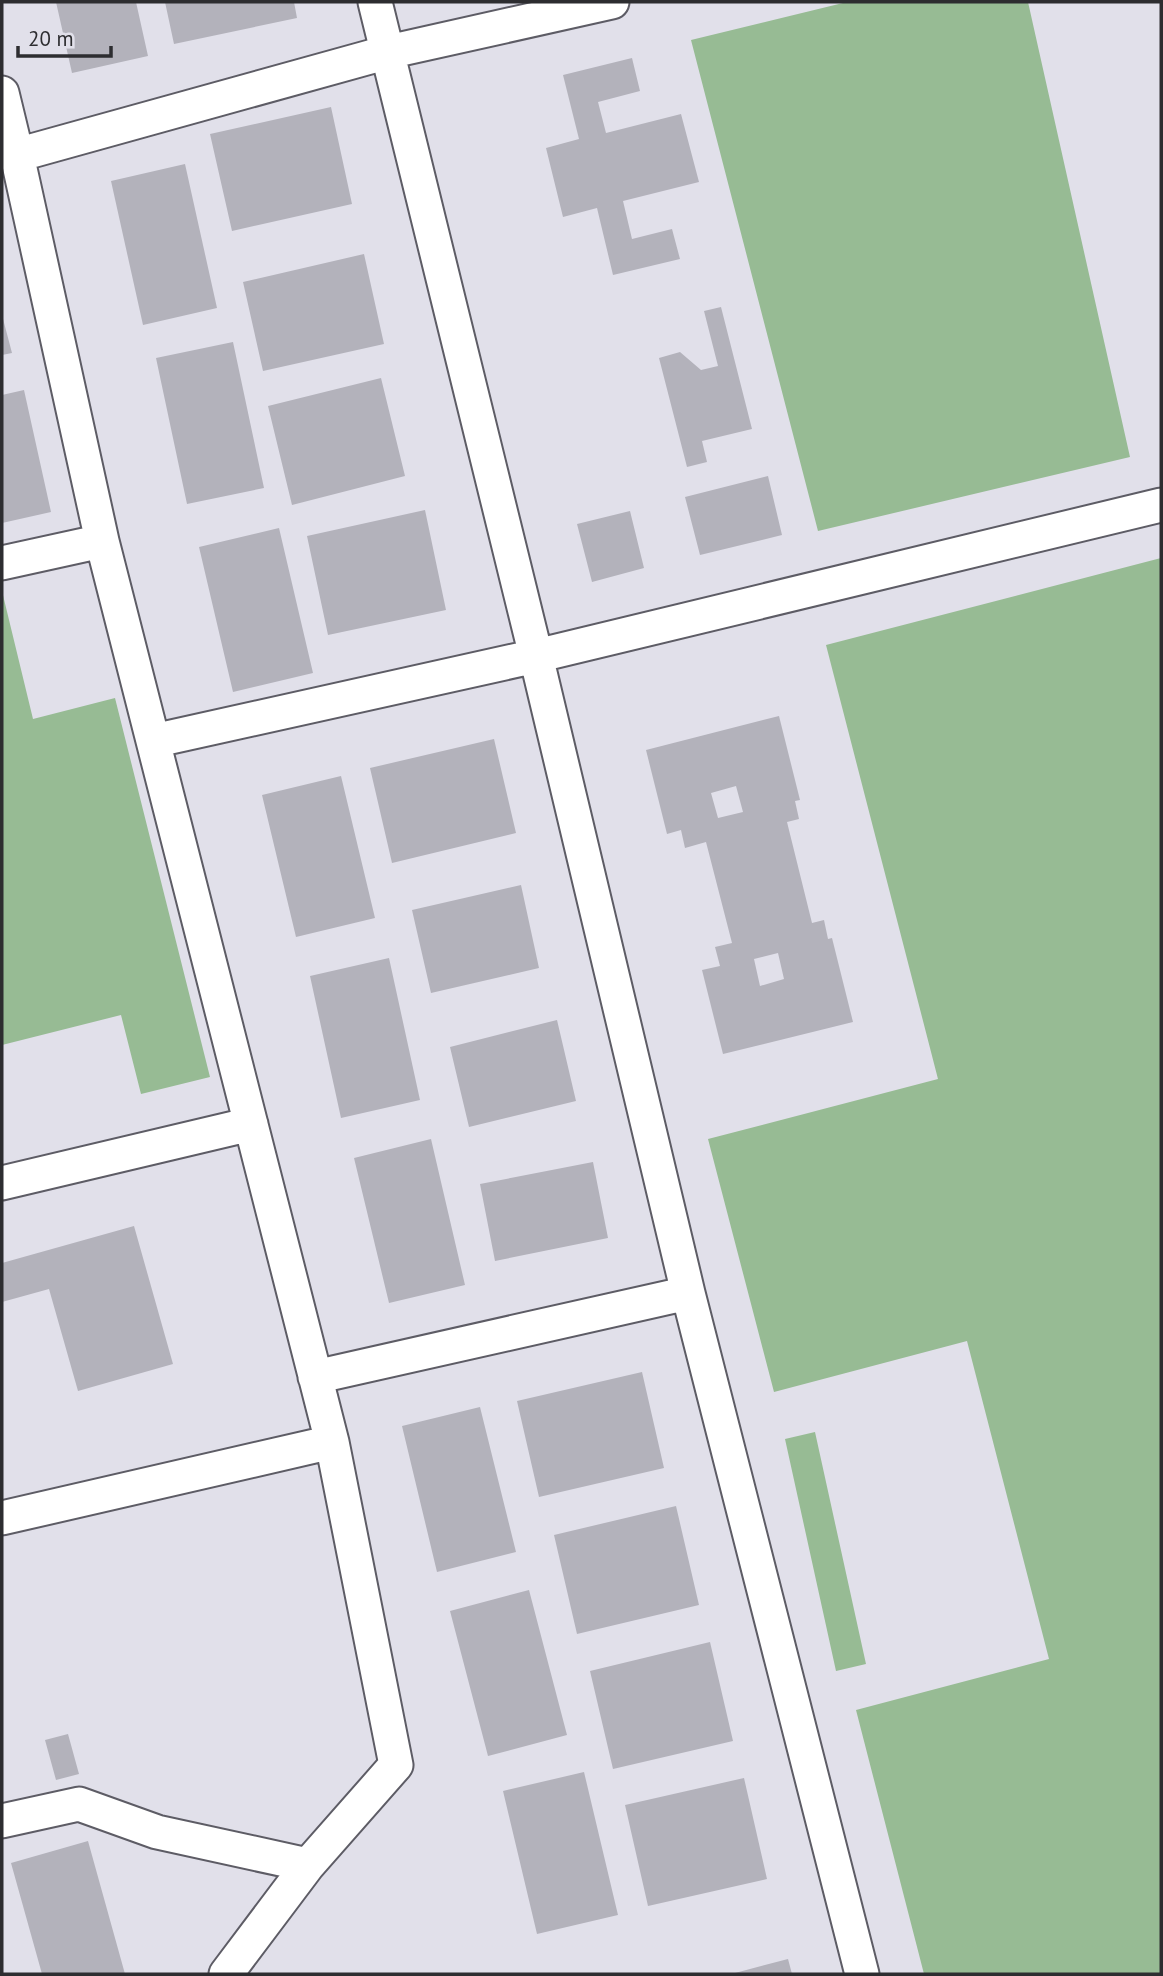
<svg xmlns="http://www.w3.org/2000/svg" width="1163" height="1976" font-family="'PT Sans',sans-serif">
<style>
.green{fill:#97bb94}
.building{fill:#b3b2bb;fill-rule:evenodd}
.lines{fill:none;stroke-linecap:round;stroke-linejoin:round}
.minor-casing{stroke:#5d5c65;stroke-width:37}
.minor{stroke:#fff;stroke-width:33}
</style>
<rect width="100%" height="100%" fill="#e1e0ea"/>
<path class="green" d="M 847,2 L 1028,2 L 1130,457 L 818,531 L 691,40 Z
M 1161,558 L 1161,1974 L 924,1974 L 856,1710 L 1049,1659 L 967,1341 L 774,1392 L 708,1139 L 938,1079 L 826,645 Z
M 2,591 L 33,719 L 115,698 L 210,1077 L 141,1094 L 121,1015 L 2,1045 Z
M 815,1432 L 866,1664 L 836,1671 L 785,1439 Z"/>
<path class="building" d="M 56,2 L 136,2 L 148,56 L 72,73 Z
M 165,2 L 294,2 L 297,18 L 174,44 Z
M 632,58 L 640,91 L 598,102 L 606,133 L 681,114 L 699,182 L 623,201 L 632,239 L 672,229 L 680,259 L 613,275 L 597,208 L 563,217 L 546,148 L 579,139 L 563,75 Z
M 331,107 L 352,204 L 232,231 L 210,134 Z
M 185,164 L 217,308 L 143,325 L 111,181 Z
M 364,254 L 384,344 L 263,371 L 243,282 Z
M 721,307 L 752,429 L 702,441 L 707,462 L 687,467 L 659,358 L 680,352 L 701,370 L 718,366 L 704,311 Z
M 2,315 L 12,353 L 2,355 Z
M 233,342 L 264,488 L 187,504 L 156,358 Z
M 381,378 L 405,476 L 292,505 L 268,406 Z
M 24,390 L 51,512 L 2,523 L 2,395 Z
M 768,476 L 782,535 L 700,555 L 685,497 Z
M 425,510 L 446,610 L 328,635 L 307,536 Z
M 630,511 L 644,568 L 592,582 L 577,524 Z
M 279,528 L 313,673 L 233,692 L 199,547 Z
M 779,716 L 800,800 L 795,801 L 799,819 L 787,822 L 812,923 L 824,920 L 828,939 L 832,938 L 853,1022 L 723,1054 L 702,970 L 720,966 L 715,947 L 732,943 L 706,842 L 685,848 L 681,830 L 667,834 L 646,750 ZM 736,786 L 743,812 L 718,818 L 711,793 ZM 778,953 L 784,979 L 760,986 L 754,959 Z
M 494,739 L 516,833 L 392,863 L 370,768 Z
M 341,776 L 375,918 L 296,937 L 262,795 Z
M 521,885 L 539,968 L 431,993 L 412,910 Z
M 389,958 L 420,1100 L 341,1118 L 310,976 Z
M 557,1020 L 576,1101 L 469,1127 L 450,1047 Z
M 431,1139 L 465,1285 L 389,1303 L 354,1158 Z
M 593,1162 L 608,1238 L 495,1261 L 480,1184 Z
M 134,1226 L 173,1364 L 78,1391 L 49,1289 L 2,1302 L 2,1263 Z
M 642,1372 L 664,1468 L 539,1497 L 517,1401 Z
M 480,1407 L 516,1552 L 437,1572 L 402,1426 Z
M 676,1506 L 699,1605 L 577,1634 L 554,1535 Z
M 529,1590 L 567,1735 L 488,1756 L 450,1611 Z
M 710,1642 L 733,1741 L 613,1769 L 590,1671 Z
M 68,1734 L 79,1774 L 56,1780 L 45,1740 Z
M 584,1772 L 618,1915 L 537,1934 L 503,1791 Z
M 744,1778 L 767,1879 L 648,1906 L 625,1805 Z
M 88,1841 L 125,1974 L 42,1974 L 11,1863 Z
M 788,1959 L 792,1974 L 735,1974 L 735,1973 Z"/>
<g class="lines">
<defs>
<path id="minor" d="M 375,2 L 536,656 L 688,1293 L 862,1974
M 2,93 L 17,155 L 102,541 L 332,1442 L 396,1765 L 308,1865 L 226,1974
M 17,155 L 388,52 L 612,2
M 2,563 L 102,541
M 153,741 L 536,656 L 1161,505
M 2,1183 L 251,1124
M 315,1377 L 688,1293
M 2,1518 L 332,1442
M 2,1821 L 79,1804 L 157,1832 L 308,1865"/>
</defs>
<use href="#minor" class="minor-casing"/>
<use href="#minor" class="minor"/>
</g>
<rect width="1163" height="1976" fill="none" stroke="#2d2d30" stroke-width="7"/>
<path d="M18 46v10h93v-10" fill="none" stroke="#2d2d30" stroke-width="3.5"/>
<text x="28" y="46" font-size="21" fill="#2d2d30" stroke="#e1e0ea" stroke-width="5" paint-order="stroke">20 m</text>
</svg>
